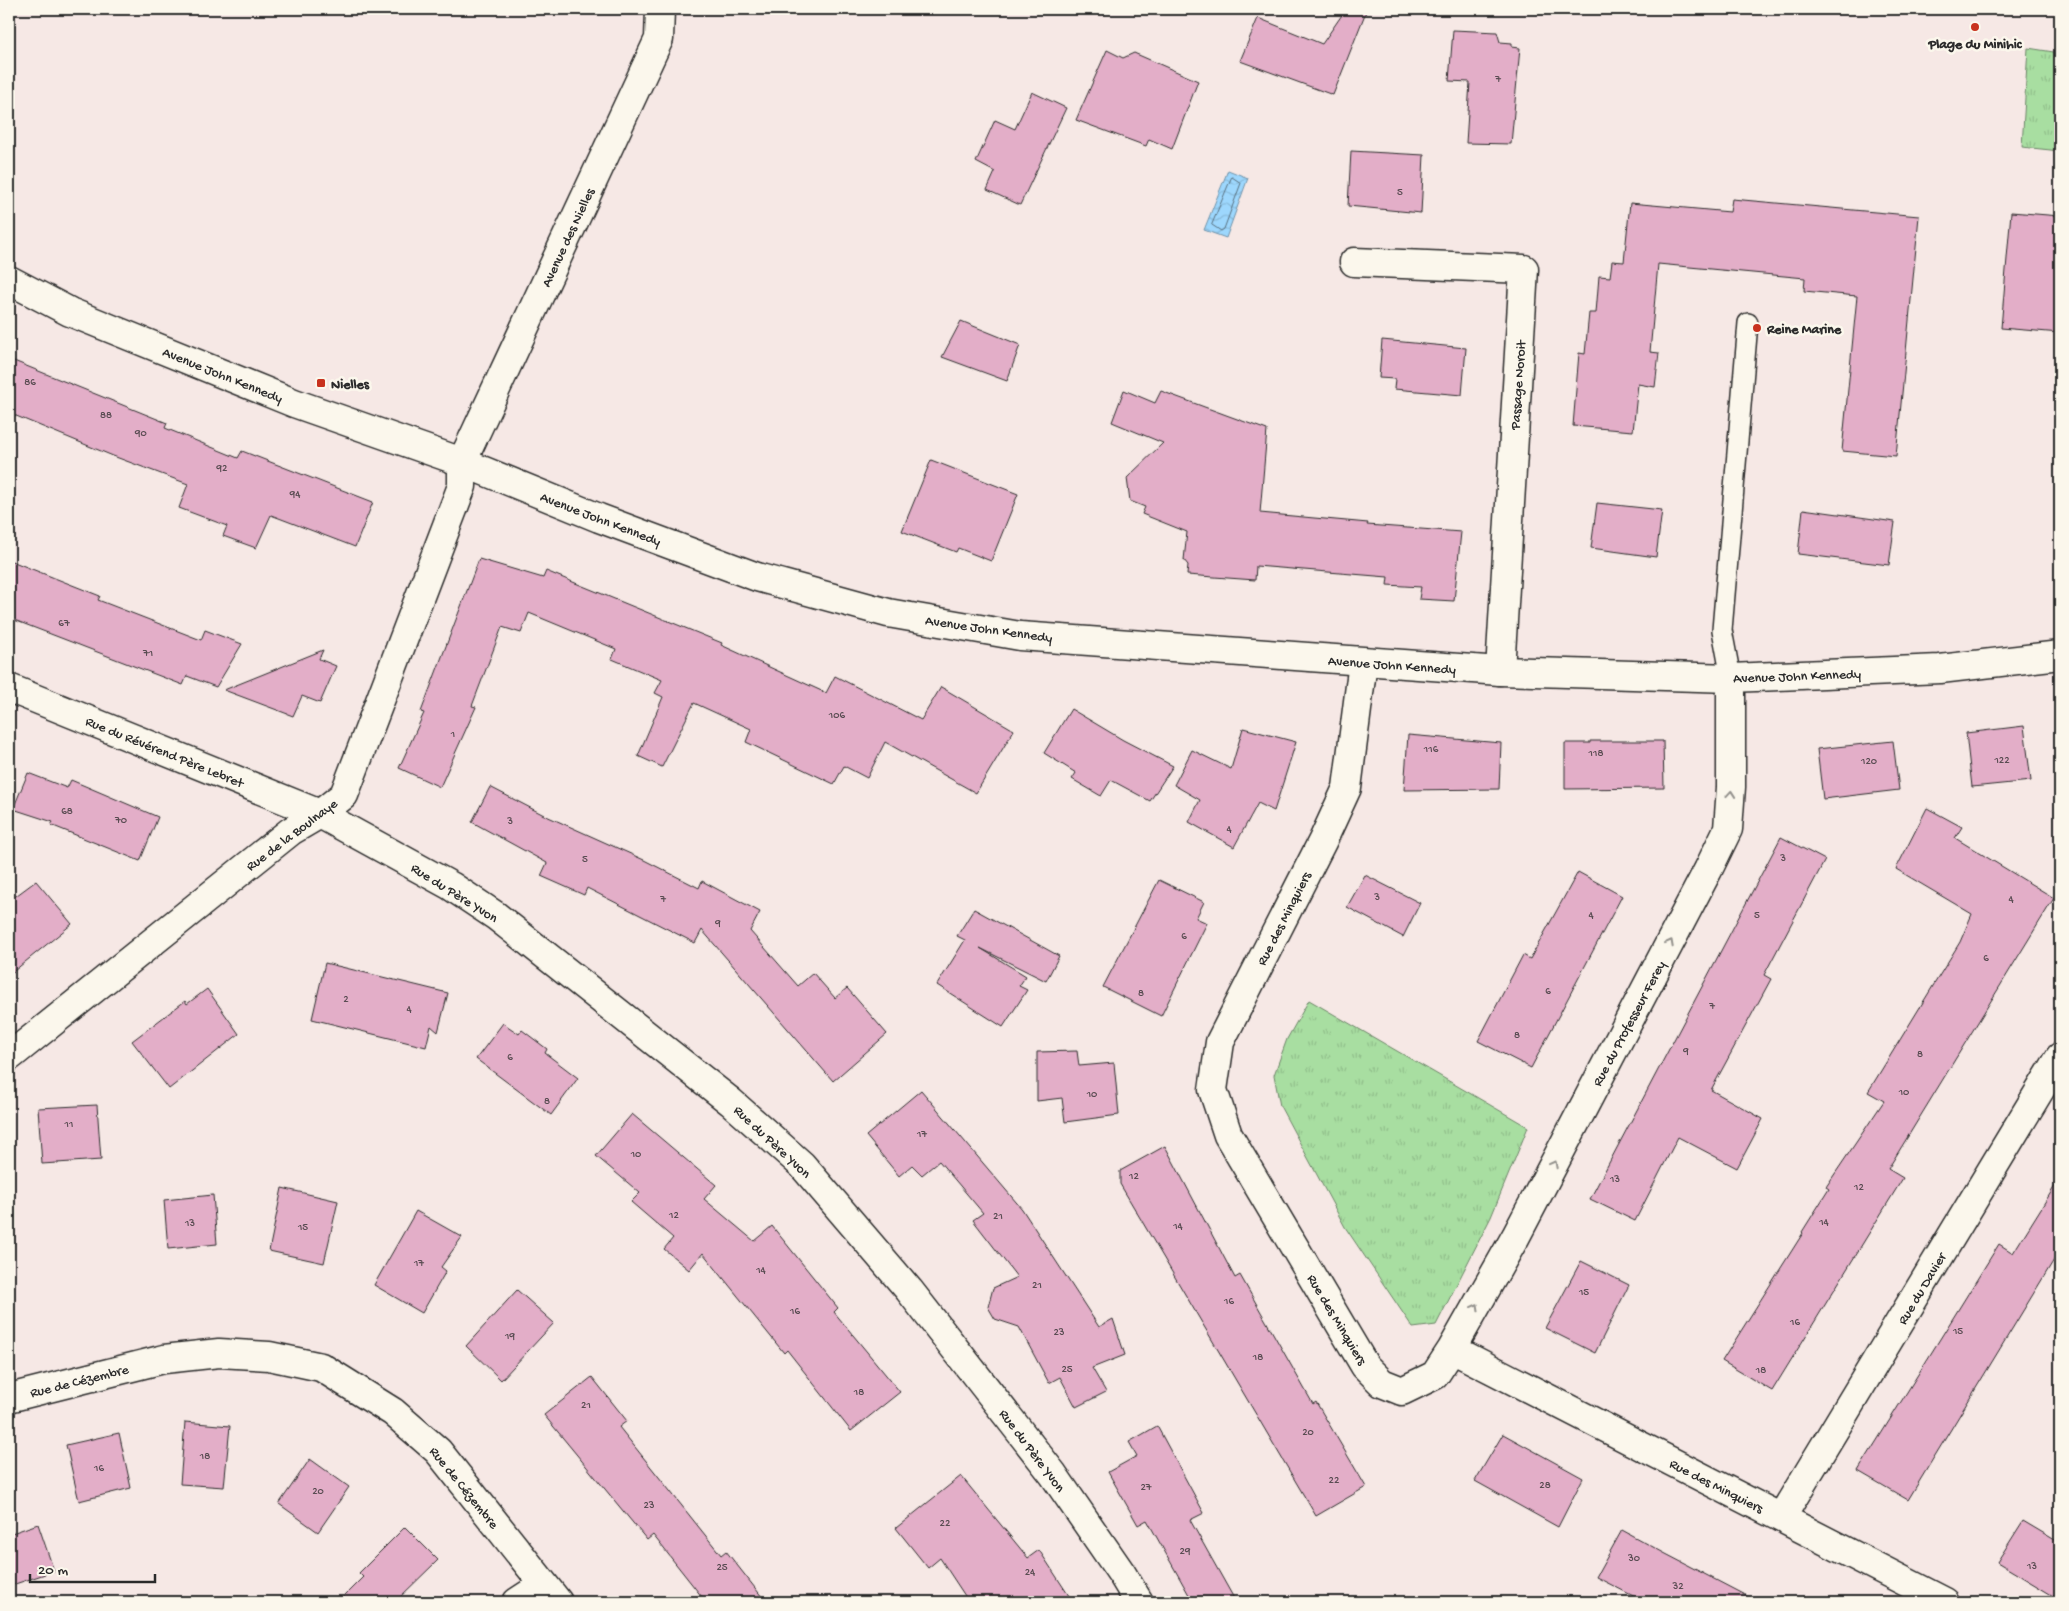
<svg xmlns="http://www.w3.org/2000/svg" width="2069" height="1611" font-family="'Gochi Hand',sans-serif">
<style>
.grass{fill:url(#grass-tufts);stroke:#6a8466}
.water{fill:url(#water-waves);stroke:#6f92a9}
.lines{fill:none;stroke-linecap:round;stroke-linejoin:round}
.shore{stroke:#59707f;stroke-width:1}
.building{fill:#e3aec8;stroke:#2b2b2b}
.lane-casing{stroke:#2b2b2b;stroke-width:22}
.street-casing{stroke:#2b2b2b;stroke-width:31}
.secondary-casing{stroke:#2b2b2b;stroke-width:31}
.lane{stroke:#fbf7ec;stroke-width:19}
.street{stroke:#fbf7ec;stroke-width:28}
.secondary{stroke:#fbf7ec;stroke-width:28}
.oneway{stroke:#93918c}
.poi-dot{fill:#c8321e;stroke:#fbf7ec;stroke-width:2}
.labels{text-anchor:middle;stroke-width:5;stroke-linejoin:round;paint-order:stroke}
.number-label{font-size:11px;fill:#594c52}
.poi-label{font-size:14px;font-weight:bold;fill:#2b2b2b;stroke:#fbf7ec;text-anchor:start}
.street-label{font-size:14px;fill:#2b2b2b;stroke:#fbf7ec}
</style>
<defs>
<pattern id="grass-tufts" width="24" height="20" patternUnits="userSpaceOnUse" patternTransform="scale(1.25)"><rect width="24" height="20" fill="#a8dea1"/><path d="M3 7l-1-3M5 7V3M7 7l1-3M15 17l-1-3M17 17v-4M19 17l1-3" fill="none" stroke="#91bf8b"/></pattern>
<pattern id="water-waves" width="16" height="10" patternUnits="userSpaceOnUse" patternTransform="scale(1.25)"><rect width="16" height="10" fill="#9dd7fd"/><path d="M0 5q4-4 8 0t8 0" fill="none" stroke="#87b9d9"/></pattern>
</defs>
<rect width="100%" height="100%" fill="#f6e8e5"/>
<filter id="ink" filterUnits="userSpaceOnUse"><feTurbulence type="fractalNoise" baseFrequency=".02" numOctaves="2"/><feDisplacementMap in="SourceGraphic" scale="10" xChannelSelector="R" yChannelSelector="G"/><feConvolveMatrix kernelMatrix="1 2 1 2 8 2 1 2 1" color-interpolation-filters="sRGB"/></filter>
<g filter="url(#ink)">
<path class="grass" d="M 2028,48 L 2060,53 L 2060,151 L 2022,147 Z
M 1309,1000 L 1528,1127 L 1491,1217 L 1436,1325 L 1413,1328 L 1345,1227 L 1280,1106 L 1274,1075 L 1287,1039 Z"/>
<path class="water" d="M 1228,170 L 1248,178 L 1226,238 L 1204,230 Z"/>
<g class="lines">
<path class="shore" d="M 1232,177 L 1241,183 L 1224,229 L 1221,231 L 1212,225 Z"/>
</g>
<path class="building" d="M 1346,9 L 1367,9 L 1333,95 L 1240,61 L 1258,18 L 1322,44 Z
M 1453,30 L 1497,32 L 1500,42 L 1512,43 L 1512,47 L 1520,48 L 1511,144 L 1466,143 L 1470,82 L 1449,81 Z
M 1107,50 L 1123,58 L 1134,53 L 1198,81 L 1172,149 L 1149,139 L 1146,146 L 1076,120 Z
M 1032,92 L 1066,108 L 1020,205 L 987,190 L 995,172 L 976,162 L 995,120 L 1015,129 Z
M 1351,151 L 1424,155 L 1421,213 L 1348,206 Z
M 1732,199 L 1919,216 L 1896,456 L 1842,451 L 1857,296 L 1804,291 L 1805,278 L 1658,264 L 1650,352 L 1659,353 L 1655,387 L 1638,384 L 1633,431 L 1573,426 L 1579,353 L 1585,354 L 1589,313 L 1596,313 L 1599,276 L 1610,277 L 1612,261 L 1624,262 L 1630,203 L 1730,212 Z
M 2011,212 L 2060,216 L 2060,333 L 2001,328 Z
M 961,321 L 1020,345 L 1007,381 L 942,357 Z
M 1382,340 L 1466,348 L 1462,395 L 1394,389 L 1395,379 L 1379,378 Z
M 9,359 L 167,423 L 165,428 L 238,458 L 242,451 L 373,502 L 355,547 L 271,515 L 256,548 L 223,536 L 227,526 L 179,508 L 188,484 L 113,456 L 9,413 Z
M 1124,390 L 1155,403 L 1161,391 L 1267,430 L 1260,513 L 1368,523 L 1367,525 L 1461,532 L 1454,601 L 1419,599 L 1421,587 L 1387,585 L 1388,577 L 1256,566 L 1255,580 L 1187,575 L 1188,565 L 1184,560 L 1187,532 L 1142,514 L 1145,507 L 1130,501 L 1127,478 L 1163,443 L 1112,422 Z
M 931,460 L 1018,494 L 991,561 L 958,548 L 956,552 L 902,531 Z
M 1597,503 L 1662,510 L 1656,557 L 1591,548 Z
M 1803,509 L 1895,522 L 1889,565 L 1798,554 Z
M 479,559 L 543,578 L 546,571 L 722,643 L 721,645 L 826,693 L 835,676 L 921,720 L 941,687 L 1014,730 L 976,793 L 885,742 L 867,778 L 844,766 L 834,784 L 746,742 L 751,729 L 694,703 L 662,767 L 638,756 L 663,697 L 655,693 L 662,680 L 612,659 L 616,649 L 529,613 L 521,633 L 502,627 L 472,706 L 476,707 L 440,787 L 399,768 L 424,713 L 421,712 Z
M 9,560 L 100,596 L 98,600 L 201,640 L 205,630 L 242,644 L 216,687 L 187,676 L 183,685 L 9,618 Z
M 323,650 L 319,659 L 336,666 L 320,703 L 302,696 L 293,716 L 224,690 Z
M 1071,709 L 1123,740 L 1173,766 L 1150,801 L 1111,780 L 1101,796 L 1072,779 L 1076,773 L 1044,753 Z
M 2024,726 L 2031,781 L 1972,787 L 1966,733 Z
M 1243,728 L 1296,742 L 1274,811 L 1258,803 L 1234,847 L 1189,822 L 1200,800 L 1174,785 L 1192,750 L 1231,769 Z
M 1408,735 L 1501,743 L 1499,789 L 1404,790 Z
M 1590,741 L 1663,741 L 1664,788 L 1565,789 L 1565,743 L 1590,743 Z
M 1893,741 L 1899,790 L 1823,799 L 1817,749 Z
M 28,773 L 67,788 L 71,780 L 158,817 L 140,861 L 51,825 L 53,822 L 13,809 Z
M 490,787 L 544,815 L 644,860 L 699,888 L 702,881 L 760,912 L 750,931 L 798,986 L 813,973 L 835,998 L 847,988 L 887,1034 L 833,1081 L 702,930 L 695,943 L 587,888 L 584,895 L 541,876 L 547,863 L 472,822 Z
M 1927,808 L 1962,827 L 1955,838 L 2054,898 L 1888,1169 L 1903,1178 L 1772,1391 L 1722,1361 L 1803,1233 L 1802,1232 L 1829,1189 L 1826,1187 L 1884,1101 L 1868,1092 L 1960,942 L 1972,914 L 1896,869 Z
M 1781,837 L 1825,860 L 1764,975 L 1771,979 L 1711,1090 L 1763,1119 L 1737,1168 L 1678,1137 L 1635,1221 L 1590,1199 Z
M 1578,872 L 1622,896 L 1531,1068 L 1478,1041 L 1523,955 L 1530,959 Z
M 1365,875 L 1420,903 L 1403,937 L 1347,907 Z
M 1159,880 L 1204,902 L 1196,918 L 1207,923 L 1161,1016 L 1103,987 Z
M 36,881 L 72,924 L 9,975 L 9,901 Z
M 974,909 L 1059,956 L 1046,981 L 980,948 L 1026,976 L 1019,986 L 1027,990 L 1003,1027 L 937,985 L 965,940 L 957,936 Z
M 325,963 L 448,993 L 438,1032 L 431,1026 L 426,1047 L 312,1019 Z
M 207,989 L 239,1034 L 169,1089 L 132,1041 L 185,1001 L 187,1004 Z
M 503,1023 L 519,1034 L 522,1030 L 547,1049 L 545,1053 L 578,1078 L 551,1115 L 476,1059 Z
M 1077,1051 L 1079,1066 L 1114,1063 L 1119,1115 L 1065,1122 L 1062,1098 L 1037,1101 L 1037,1052 Z
M 921,1090 L 1022,1209 L 1099,1327 L 1113,1319 L 1125,1355 L 1092,1368 L 1106,1392 L 1076,1407 L 1060,1377 L 1049,1383 L 1019,1327 L 995,1319 L 988,1307 L 993,1288 L 1017,1277 L 973,1220 L 983,1213 L 939,1161 L 922,1175 L 912,1165 L 899,1176 L 866,1136 Z
M 97,1105 L 101,1160 L 42,1164 L 38,1108 Z
M 632,1114 L 716,1185 L 704,1199 L 754,1241 L 772,1226 L 838,1308 L 834,1312 L 900,1392 L 851,1431 L 787,1350 L 784,1353 L 703,1253 L 689,1270 L 664,1249 L 673,1238 L 631,1202 L 640,1193 L 596,1156 Z
M 1165,1146 L 1235,1278 L 1240,1275 L 1313,1404 L 1316,1402 L 1366,1487 L 1316,1516 L 1120,1184 L 1120,1171 Z
M 2060,1178 L 2060,1250 L 1908,1500 L 1858,1471 L 1999,1244 L 2013,1253 Z
M 282,1188 L 338,1201 L 324,1263 L 269,1251 Z
M 213,1195 L 217,1244 L 168,1249 L 164,1200 Z
M 416,1211 L 462,1237 L 441,1267 L 446,1271 L 422,1313 L 374,1285 Z
M 1581,1261 L 1629,1285 L 1595,1353 L 1545,1328 Z
M 517,1290 L 554,1323 L 501,1380 L 466,1346 Z
M 592,1377 L 627,1421 L 619,1427 L 721,1555 L 726,1551 L 766,1602 L 706,1602 L 653,1535 L 647,1540 L 544,1415 Z
M 185,1422 L 230,1426 L 224,1487 L 180,1484 Z
M 1157,1426 L 1204,1513 L 1190,1520 L 1236,1602 L 1193,1602 L 1147,1520 L 1138,1525 L 1108,1472 L 1137,1456 L 1129,1442 Z
M 119,1433 L 131,1488 L 79,1501 L 66,1445 Z
M 1503,1434 L 1583,1478 L 1558,1527 L 1475,1481 Z
M 310,1459 L 349,1487 L 318,1532 L 279,1504 Z
M 961,1476 L 1028,1558 L 1039,1550 L 1073,1602 L 969,1602 L 940,1558 L 928,1568 L 896,1528 Z
M 2023,1521 L 2060,1543 L 2060,1600 L 1997,1562 Z
M 38,1524 L 54,1571 L 9,1586 L 9,1534 Z
M 405,1527 L 438,1560 L 395,1602 L 338,1602 L 363,1577 L 359,1573 Z
M 1622,1530 L 1664,1553 L 1758,1602 L 1645,1602 L 1596,1577 Z"/>
<g class="lines">
<defs>
<path id="lane" d="M 1731,678 L 1722,630 L 1748,323"/>
<path id="street" d="M 1354,262 L 1524,269 L 1500,671
M 1363,662 L 1347,788 L 1323,840 L 1220,1042 L 1213,1090 L 1228,1135 L 1365,1366 L 1382,1383 L 1402,1391 L 1435,1375 L 1452,1349 L 1945,1602
M 9,688 L 320,814 L 451,886 L 496,916 L 731,1102 L 802,1165 L 909,1290 L 1053,1474 L 1122,1574 L 1139,1602
M 9,1057 L 291,831 L 320,814 L 344,795 L 462,486 L 462,462 L 659,39 L 660,9
M 1452,1349 L 1516,1236 L 1708,870 L 1728,829 L 1731,787 L 1731,678
M 9,1398 L 164,1359 L 219,1353 L 269,1356 L 321,1367 L 393,1412 L 438,1451 L 558,1602
M 1781,1518 L 2060,1057
M 517,1602 L 543,1585"/>
<path id="secondary" d="M 9,280 L 70,312 L 294,403 L 462,462 L 599,518 L 757,577 L 888,613 L 1020,636 L 1500,671 L 1731,678 L 1940,669 L 2060,655"/>
</defs>
<use href="#lane" class="lane-casing"/>
<use href="#street" class="street-casing"/>
<use href="#secondary" class="secondary-casing"/>
<use href="#lane" class="lane"/>
<use href="#street" class="street"/>
<use href="#secondary" class="secondary"/>
</g>
<defs><path id="oneway-chevron" d="M-2-3.5L2.5 0L-2 3.5" fill="none" stroke-width="1.6" stroke-linecap="round" stroke-linejoin="round" transform="scale(1.25)"/></defs>
<g class="oneway">
<use href="#oneway-chevron" transform="translate(1731 794) rotate(-85)"/>
<use href="#oneway-chevron" transform="translate(1670 943) rotate(-62)"/>
<use href="#oneway-chevron" transform="translate(1554 1164) rotate(-62)"/>
<use href="#oneway-chevron" transform="translate(1476 1307) rotate(-61)"/>
</g>
</g>
<g class="poi-dot">
<circle cx="1975" cy="27" r="5"/>
<circle cx="1757" cy="328" r="5"/>
<rect x="316" y="378" width="10" height="10" rx="2.5"/>
</g>
<g class="labels">
<g class="number-label">
<text x="1498" y="82">7</text>
<text x="1400" y="195">5</text>
<text x="30" y="385">86</text>
<text x="106" y="418">88</text>
<text x="141" y="436">90</text>
<text x="222" y="471">92</text>
<text x="295" y="497">94</text>
<text x="64" y="626">67</text>
<text x="148" y="656">71</text>
<text x="837" y="718">106</text>
<text x="453" y="737">1</text>
<text x="1431" y="752">116</text>
<text x="1596" y="756">118</text>
<text x="2002" y="763">122</text>
<text x="1869" y="764">120</text>
<text x="67" y="814">68</text>
<text x="121" y="823">70</text>
<text x="510" y="824">3</text>
<text x="1229" y="832">4</text>
<text x="1783" y="861">3</text>
<text x="585" y="862">5</text>
<text x="1377" y="900">3</text>
<text x="663" y="902">7</text>
<text x="2011" y="902">4</text>
<text x="1591" y="918">4</text>
<text x="1757" y="918">5</text>
<text x="718" y="926">9</text>
<text x="1184" y="939">6</text>
<text x="1986" y="961">6</text>
<text x="1548" y="994">6</text>
<text x="1141" y="996">8</text>
<text x="346" y="1002">2</text>
<text x="1712" y="1009">7</text>
<text x="409" y="1012">4</text>
<text x="1517" y="1038">8</text>
<text x="1686" y="1054">9</text>
<text x="1920" y="1057">8</text>
<text x="510" y="1060">6</text>
<text x="1904" y="1095">10</text>
<text x="1092" y="1097">10</text>
<text x="547" y="1104">8</text>
<text x="69" y="1127">11</text>
<text x="922" y="1137">17</text>
<text x="636" y="1157">10</text>
<text x="1134" y="1179">12</text>
<text x="1615" y="1182">13</text>
<text x="1859" y="1190">12</text>
<text x="674" y="1218">12</text>
<text x="998" y="1219">21</text>
<text x="1824" y="1225">14</text>
<text x="190" y="1226">13</text>
<text x="1178" y="1229">14</text>
<text x="303" y="1230">15</text>
<text x="419" y="1266">17</text>
<text x="761" y="1273">14</text>
<text x="1037" y="1288">21</text>
<text x="1584" y="1295">15</text>
<text x="1229" y="1304">16</text>
<text x="795" y="1314">16</text>
<text x="1795" y="1325">16</text>
<text x="1958" y="1334">15</text>
<text x="1059" y="1335">23</text>
<text x="510" y="1339">19</text>
<text x="1258" y="1360">18</text>
<text x="1067" y="1372">25</text>
<text x="1761" y="1373">18</text>
<text x="859" y="1395">18</text>
<text x="586" y="1408">21</text>
<text x="1308" y="1435">20</text>
<text x="205" y="1459">18</text>
<text x="99" y="1471">16</text>
<text x="1334" y="1483">22</text>
<text x="1545" y="1488">28</text>
<text x="1146" y="1490">27</text>
<text x="318" y="1494">20</text>
<text x="649" y="1508">23</text>
<text x="945" y="1526">22</text>
<text x="1185" y="1554">29</text>
<text x="1634" y="1561">30</text>
<text x="2032" y="1569">13</text>
<text x="722" y="1570">25</text>
<text x="1030" y="1575">24</text>
<text x="1678" y="1589">32</text>
</g>
<g class="poi-label">
<text x="1975" y="48" text-anchor="middle">Plage du Minihic</text>
<text x="1767" y="333">Reine Marine</text>
<text x="331" y="388">Nielles</text>
</g>
<g class="street-label">
<text transform="translate(567 237) rotate(-65)" y="5">Avenue des Nielles</text>
<text transform="translate(223 374) rotate(22)" y="5">Avenue John Kennedy</text>
<text transform="translate(1517 385) rotate(-86)" y="5">Passage Noroit</text>
<text transform="translate(601 518) rotate(21)" y="5">Avenue John Kennedy</text>
<text transform="translate(989 628) rotate(8)" y="5">Avenue John Kennedy</text>
<text transform="translate(1392 664) rotate(4)" y="5">Avenue John Kennedy</text>
<text transform="translate(1797 675) rotate(-2)" y="5">Avenue John Kennedy</text>
<text transform="translate(165 751) rotate(22)" y="5">Rue du Révérend Père Lebret</text>
<text transform="translate(291 834) rotate(-37)" y="5">Rue de la Boulnaye</text>
<text transform="translate(455 892) rotate(32)" y="5">Rue du Père Yvon</text>
<text transform="translate(1283 918) rotate(-63)" y="5">Rue des Minquiers</text>
<text transform="translate(1628 1023) rotate(-62)" y="5">Rue du Professeur Ferey</text>
<text transform="translate(773 1141) rotate(43)" y="5">Rue du Père Yvon</text>
<text transform="translate(1921 1288) rotate(-59)" y="5">Rue du Davier</text>
<text transform="translate(1338 1319) rotate(59)" y="5">Rue des Minquiers</text>
<text transform="translate(79 1380) rotate(-14)" y="5">Rue de Cézembre</text>
<text transform="translate(1033 1450) rotate(53)" y="5">Rue du Père Yvon</text>
<text transform="translate(1717 1485) rotate(27)" y="5">Rue des Minquiers</text>
<text transform="translate(465 1487) rotate(51)" y="5">Rue de Cézembre</text>
</g>
</g>
<rect width="2069" height="1611" fill="none" stroke="#fbf7ec" stroke-width="30"/>
<rect x="15" y="15" width="2039" height="1581" fill="none" stroke="#2b2b2b" stroke-width="2" filter="url(#ink)"/>
<path d="M30 1574v8h125v-8" fill="none" stroke="#2b2b2b" stroke-width="2.5"/>
<text x="38" y="1574" font-size="15" fill="#2b2b2b" stroke="#fbf7ec" stroke-width="4" paint-order="stroke">20 m</text>
</svg>
